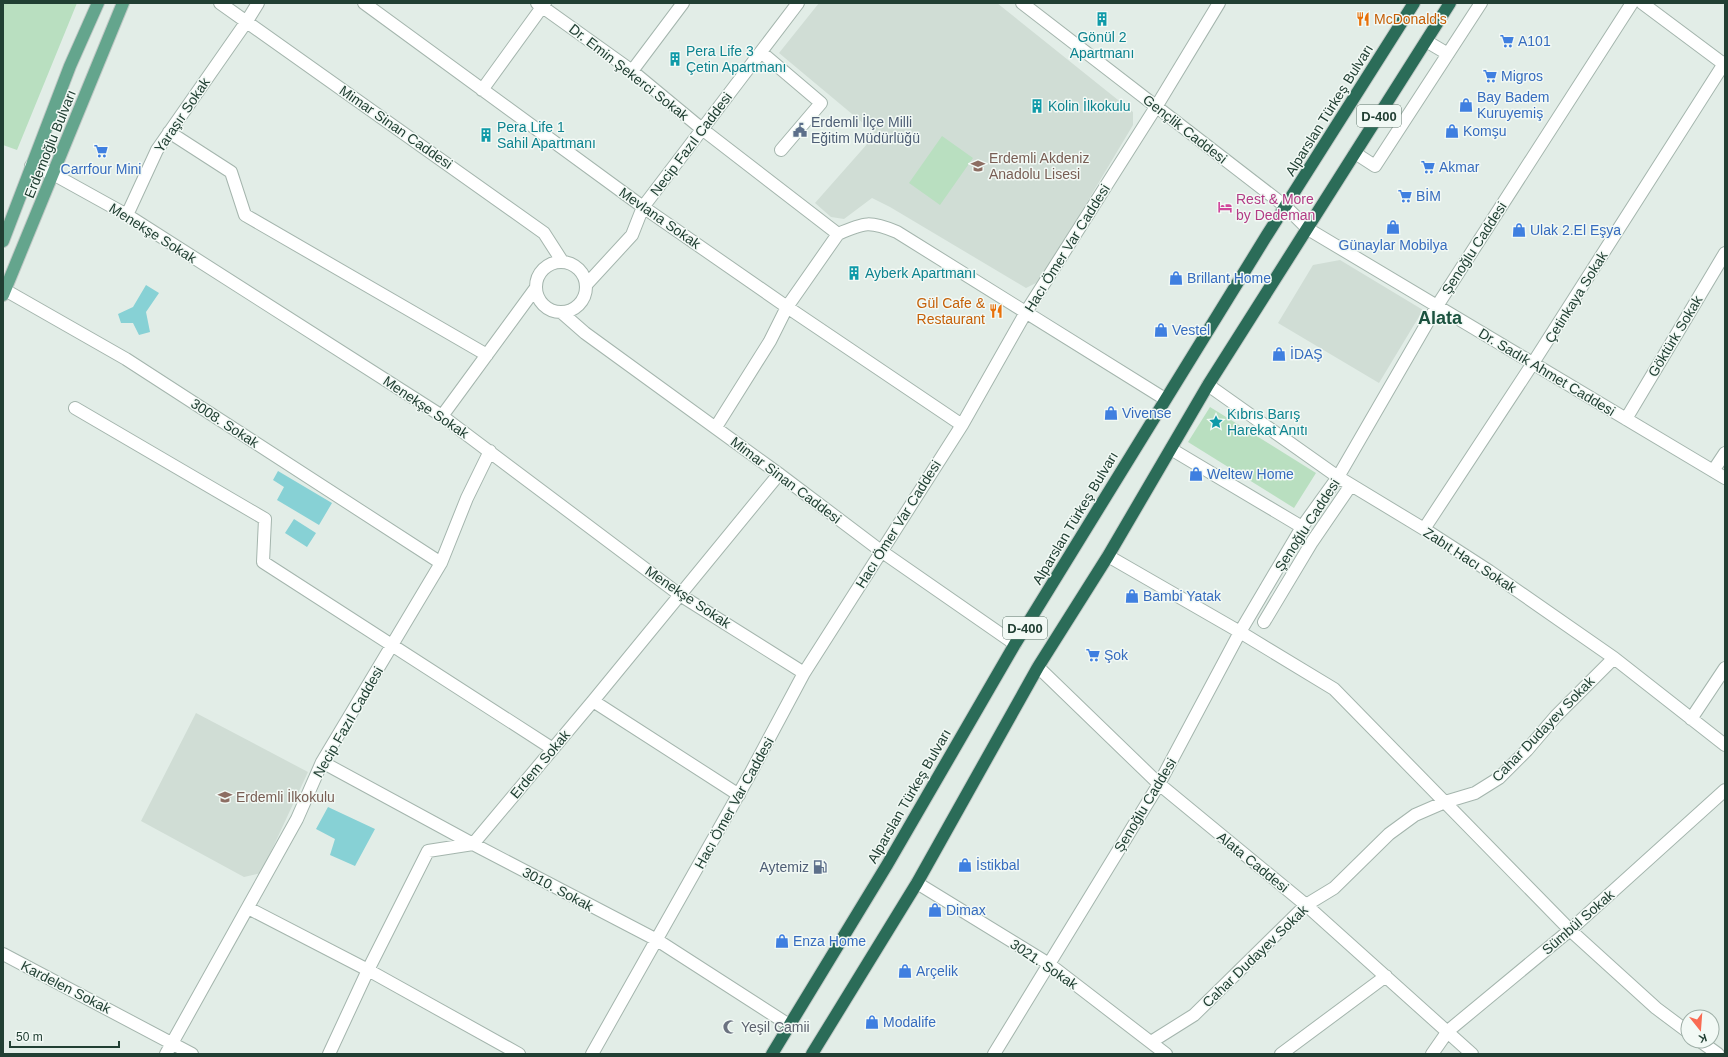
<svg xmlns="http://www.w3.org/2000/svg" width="1728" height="1057" font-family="Helvetica,sans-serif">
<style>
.built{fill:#d0ddd5}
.green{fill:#b9dfc0}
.water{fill:#87d1d5}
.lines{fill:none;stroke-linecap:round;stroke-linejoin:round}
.minor-casing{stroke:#a4b5ad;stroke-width:14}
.major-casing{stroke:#c1c9c6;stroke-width:14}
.highway-casing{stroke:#c1c9c6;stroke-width:14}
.minor{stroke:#fff;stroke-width:12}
.major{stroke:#64a58d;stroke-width:12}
.highway{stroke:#2b6c58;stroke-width:12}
.labels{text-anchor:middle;stroke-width:3;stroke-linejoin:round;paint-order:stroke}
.shield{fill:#f2f9f5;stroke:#60776d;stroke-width:1}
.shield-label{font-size:13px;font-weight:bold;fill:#213f33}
.food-label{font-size:14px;fill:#c56008;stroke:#f2f9f5;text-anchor:start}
.culture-label{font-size:14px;fill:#0d838f;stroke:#f2f9f5;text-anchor:start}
.shop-label{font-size:14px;fill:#366cbe;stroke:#f2f9f5;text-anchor:start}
.street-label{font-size:14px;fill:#213f33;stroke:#f2f9f5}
.service-label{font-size:14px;fill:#4e5e75;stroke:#f2f9f5;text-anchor:start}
.education-label{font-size:14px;fill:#785e54;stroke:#f2f9f5;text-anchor:start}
.hotel-label{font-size:14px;fill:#b23c85;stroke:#f2f9f5;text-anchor:start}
.worship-label{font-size:14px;fill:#5b616d;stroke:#f2f9f5;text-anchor:start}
.district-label{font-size:18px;font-weight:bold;fill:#1b523f;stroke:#f2f9f5}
</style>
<rect width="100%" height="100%" fill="#e2ede7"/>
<path class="built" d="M 819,3 L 997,3 L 1133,112 L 1133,125 L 1040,281 L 1026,288 L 890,207 L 872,198 L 844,219 L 831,217 L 815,203 L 876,134 L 779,53 Z
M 1340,260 L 1423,310 L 1379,383 L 1278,323 L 1313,265 Z
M 196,713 L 308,772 L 261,873 L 244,877 L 141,821 Z"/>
<path class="green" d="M 3,3 L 77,3 L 17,150 L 3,145 Z
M 942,136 L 973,158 L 940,205 L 909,183 Z
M 1210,407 L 1316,473 L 1294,508 L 1188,442 Z"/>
<path class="water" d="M 146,285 L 159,293 L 146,312 L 150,332 L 139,335 L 133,323 L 121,323 L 118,314 L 133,307 Z
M 278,471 L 332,503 L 319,525 L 277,500 L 284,487 L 273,480 Z
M 294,519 L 316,533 L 307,547 L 285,533 Z
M 328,807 L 375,829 L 355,866 L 330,855 L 335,839 L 316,829 Z"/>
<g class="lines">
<defs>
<path id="minor" d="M 220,3 L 544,233 L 562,261
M 364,3 L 643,207 L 787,307 L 962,425
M 537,3 L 632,71 L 702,129 L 838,234 C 865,222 870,221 897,232 L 1165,399
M 1022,3 L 1285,206 L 1308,229 L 1725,478
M 1642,3 L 1725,65
M 1426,41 L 1448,54
M 761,52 L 821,103 L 781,150
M 632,71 L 683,3
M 482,90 L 545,3
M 169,132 L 231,172 L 245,215 L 487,355
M 1355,153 L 1375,166 L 1481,3
M 31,166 L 53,174 L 127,215 L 442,416 L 680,595 L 804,673
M 127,215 L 157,150 L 247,21 L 258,3
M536 287a25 25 0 1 1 50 0a25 25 0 1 1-50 0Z
M 586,285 L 632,235 L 643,207 L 798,3
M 5,290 L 126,359 L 441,563
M 561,312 L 585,333 L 779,474 L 881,551 L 1015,644
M 1208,385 L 1338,477 L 1424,529 L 1489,571 L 1614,658 L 1725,745
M 75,408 L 265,519 L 263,562 L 553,749
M 442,416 L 535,289
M 1626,419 L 1725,253
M 716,427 L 770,341 L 787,307 L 838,234
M 1171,449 L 1302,527
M 1713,471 L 1725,453
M 1424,529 L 1533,363 L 1725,62
M 1108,556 L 1240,632 L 1334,689 L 1570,930 L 1656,1008 L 1688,1032
M 1264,622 L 1312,542 L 1351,485
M 1038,667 L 1159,784 L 1306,905 L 1472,1054
M 593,701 L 739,795
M 1691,719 L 1725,668
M 322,762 L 473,844 L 657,940 L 789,1025
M 917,883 L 1049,964 L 1166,1054
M 248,908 L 368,970 L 519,1054
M 3,954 L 192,1054
M 1700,1041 L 1718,1054
M 1151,1042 L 1194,1015 L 1306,905 L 1334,888 L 1389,834 L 1415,815 L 1445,802 L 1475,793 L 1499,778 L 1527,750 L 1556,716 L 1614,658
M 166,1054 L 297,819 L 322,762 L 441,563 L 467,498 L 490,451
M 329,1054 L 368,970 L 428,851 L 473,844 L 593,701 L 779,474
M 592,1054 L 750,774 L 804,673 L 962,425 L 1026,312 L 1156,107 L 1219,3
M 994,1054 L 1159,784 L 1240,632 L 1302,527 L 1338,477 L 1437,306 L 1632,3
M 1281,1054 L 1386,976
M 1432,1054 L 1448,1031 L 1570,930 L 1725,790"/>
<path id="major" d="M 3,241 L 70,66 L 98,3
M 3,295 L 123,3"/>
<path id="highway" d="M 772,1054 L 887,865 L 1015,644 L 1267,235 L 1414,3
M 812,1054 L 917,883 L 1038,667 L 1108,556 L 1208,385 L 1450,3"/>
</defs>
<use href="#minor" class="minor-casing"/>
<use href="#major" class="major-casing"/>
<use href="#highway" class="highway-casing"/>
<use href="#minor" class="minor"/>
<use href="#major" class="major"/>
<use href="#highway" class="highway"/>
</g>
<defs>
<symbol id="building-bare" viewBox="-9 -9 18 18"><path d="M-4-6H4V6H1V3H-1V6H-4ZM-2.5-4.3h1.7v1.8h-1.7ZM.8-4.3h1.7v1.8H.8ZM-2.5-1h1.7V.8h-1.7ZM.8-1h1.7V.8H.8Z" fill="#0f9aa8" stroke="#f2f9f5" stroke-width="2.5" paint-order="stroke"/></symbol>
<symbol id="restaurant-bare" viewBox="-9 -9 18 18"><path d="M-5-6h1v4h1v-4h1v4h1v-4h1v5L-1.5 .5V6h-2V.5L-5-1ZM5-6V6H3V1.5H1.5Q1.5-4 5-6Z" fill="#e8710a" stroke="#f2f9f5" stroke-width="2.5" paint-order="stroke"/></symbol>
<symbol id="supermarket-bare" viewBox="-9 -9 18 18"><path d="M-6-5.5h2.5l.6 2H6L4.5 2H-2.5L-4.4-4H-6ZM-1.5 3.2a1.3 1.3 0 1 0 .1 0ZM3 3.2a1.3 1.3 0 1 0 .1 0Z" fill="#3f7fe0" stroke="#f2f9f5" stroke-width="2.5" paint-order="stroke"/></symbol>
<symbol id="shop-bare" viewBox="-9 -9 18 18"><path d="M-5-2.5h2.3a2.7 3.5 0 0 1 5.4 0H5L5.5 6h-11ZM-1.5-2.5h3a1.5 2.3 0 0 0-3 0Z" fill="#3f7fe0" stroke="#f2f9f5" stroke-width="2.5" paint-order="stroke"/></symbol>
<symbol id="civic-bare" viewBox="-9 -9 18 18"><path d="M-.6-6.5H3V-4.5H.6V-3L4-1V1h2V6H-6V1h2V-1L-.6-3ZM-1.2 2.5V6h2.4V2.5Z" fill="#5c6f8a" stroke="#f2f9f5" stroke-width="2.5" paint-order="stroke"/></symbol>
<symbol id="school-bare" viewBox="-9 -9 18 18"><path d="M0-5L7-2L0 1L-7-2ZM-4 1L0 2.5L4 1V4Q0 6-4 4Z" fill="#8d6e63" stroke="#f2f9f5" stroke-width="2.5" paint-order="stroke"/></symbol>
<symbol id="hotel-bare" viewBox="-9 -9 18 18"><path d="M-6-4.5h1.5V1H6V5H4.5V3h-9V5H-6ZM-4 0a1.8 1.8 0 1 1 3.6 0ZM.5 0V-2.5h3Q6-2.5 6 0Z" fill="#d1479c" stroke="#f2f9f5" stroke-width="2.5" paint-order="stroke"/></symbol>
<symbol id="sight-bare" viewBox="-9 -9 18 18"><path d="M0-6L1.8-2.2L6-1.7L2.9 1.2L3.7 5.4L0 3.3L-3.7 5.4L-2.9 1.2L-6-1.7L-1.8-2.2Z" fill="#0f9aa8" stroke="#f2f9f5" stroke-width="2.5" paint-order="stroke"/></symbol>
<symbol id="fuel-bare" viewBox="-9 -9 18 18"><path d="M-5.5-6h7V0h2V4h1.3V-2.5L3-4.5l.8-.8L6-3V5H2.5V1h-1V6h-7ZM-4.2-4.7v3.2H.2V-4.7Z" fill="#5c6f8a" stroke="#f2f9f5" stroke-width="2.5" paint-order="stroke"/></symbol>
<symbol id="mosque-bare" viewBox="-9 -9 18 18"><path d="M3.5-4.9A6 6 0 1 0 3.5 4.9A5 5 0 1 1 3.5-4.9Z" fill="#6b7280" stroke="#f2f9f5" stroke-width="2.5" paint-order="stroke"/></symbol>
</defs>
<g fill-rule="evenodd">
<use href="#building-bare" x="1092" y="9" width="20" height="20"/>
<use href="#restaurant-bare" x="1353" y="9" width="20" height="20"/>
<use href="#supermarket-bare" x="1497" y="31" width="20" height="20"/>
<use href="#building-bare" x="665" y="49" width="20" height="20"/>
<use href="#supermarket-bare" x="1480" y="66" width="20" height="20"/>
<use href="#shop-bare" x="1456" y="95" width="20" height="20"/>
<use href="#building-bare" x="1027" y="96" width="20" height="20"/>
<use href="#civic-bare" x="790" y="120" width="20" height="20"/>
<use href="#shop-bare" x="1442" y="121" width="20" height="20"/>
<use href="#building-bare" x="476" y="125" width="20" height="20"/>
<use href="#supermarket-bare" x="91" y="141" width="20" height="20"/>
<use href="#school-bare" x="968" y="156" width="20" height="20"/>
<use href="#supermarket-bare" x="1418" y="157" width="20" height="20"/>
<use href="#supermarket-bare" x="1395" y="186" width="20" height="20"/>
<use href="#hotel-bare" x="1215" y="197" width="20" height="20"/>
<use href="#shop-bare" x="1383" y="217" width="20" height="20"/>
<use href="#shop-bare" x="1509" y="220" width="20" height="20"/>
<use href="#building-bare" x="844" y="263" width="20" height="20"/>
<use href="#shop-bare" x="1166" y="268" width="20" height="20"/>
<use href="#restaurant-bare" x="986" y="301" width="20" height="20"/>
<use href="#shop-bare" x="1151" y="320" width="20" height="20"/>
<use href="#shop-bare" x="1269" y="344" width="20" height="20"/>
<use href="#shop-bare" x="1101" y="403" width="20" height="20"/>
<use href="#sight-bare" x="1206" y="412" width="20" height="20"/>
<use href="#shop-bare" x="1186" y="464" width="20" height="20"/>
<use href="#shop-bare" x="1122" y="586" width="20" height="20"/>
<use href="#supermarket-bare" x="1083" y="645" width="20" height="20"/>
<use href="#school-bare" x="215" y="787" width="20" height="20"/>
<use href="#shop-bare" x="955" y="855" width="20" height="20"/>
<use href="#fuel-bare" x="810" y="857" width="20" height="20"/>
<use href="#shop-bare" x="925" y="900" width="20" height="20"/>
<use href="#shop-bare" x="772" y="931" width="20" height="20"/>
<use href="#shop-bare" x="895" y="961" width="20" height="20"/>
<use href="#shop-bare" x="862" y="1012" width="20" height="20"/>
<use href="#mosque-bare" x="720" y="1017" width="20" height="20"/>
</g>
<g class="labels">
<g class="shield">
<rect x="1357" y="105" width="44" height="22" rx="3"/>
<rect x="1003" y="617" width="44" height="22" rx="3"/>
</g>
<g class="shield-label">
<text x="1379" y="121">D-400</text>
<text x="1025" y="633">D-400</text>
</g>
<g class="food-label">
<text x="1374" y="24">McDonald's</text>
<text x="985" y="308" text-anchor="end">Gül Cafe &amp;<tspan x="985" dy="16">Restaurant</tspan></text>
</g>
<g class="culture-label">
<text x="1102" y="42" text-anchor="middle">Gönül 2<tspan x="1102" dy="16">Apartmanı</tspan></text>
<text x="686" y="56">Pera Life 3<tspan x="686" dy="16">Çetin Apartmanı</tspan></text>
<text x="1048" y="111">Kolin İlkokulu</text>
<text x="497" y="132">Pera Life 1<tspan x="497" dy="16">Sahil Apartmanı</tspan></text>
<text x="865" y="278">Ayberk Apartmanı</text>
<text x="1227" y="419">Kıbrıs Barış<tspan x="1227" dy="16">Harekat Anıtı</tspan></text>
</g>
<g class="shop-label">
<text x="1518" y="46">A101</text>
<text x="1501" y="81">Migros</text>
<text x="1477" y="102">Bay Badem<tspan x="1477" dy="16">Kuruyemiş</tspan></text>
<text x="1463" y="136">Komşu</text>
<text x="1439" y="172">Akmar</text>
<text x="101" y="174" text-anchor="middle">Carrfour Mini</text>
<text x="1416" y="201">BİM</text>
<text x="1530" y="235">Ulak 2.El Eşya</text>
<text x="1393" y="250" text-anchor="middle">Günaylar Mobilya</text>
<text x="1187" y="283">Brillant Home</text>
<text x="1172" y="335">Vestel</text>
<text x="1290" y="359">İDAŞ</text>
<text x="1122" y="418">Vivense</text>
<text x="1207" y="479">Weltew Home</text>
<text x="1143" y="601">Bambi Yatak</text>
<text x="1104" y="660">Şok</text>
<text x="976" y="870">İstikbal</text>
<text x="946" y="915">Dimax</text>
<text x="793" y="946">Enza Home</text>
<text x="916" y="976">Arçelik</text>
<text x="883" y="1027">Modalife</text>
</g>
<g class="street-label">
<text transform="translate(629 72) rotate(38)" y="5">Dr. Emin Şekerci Sokak</text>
<text transform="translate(1329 110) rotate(-58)" y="5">Alparslan Türkeş Bulvarı</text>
<text transform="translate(182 115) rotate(-56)" y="5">Yaraşır Sokak</text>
<text transform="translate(396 127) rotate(35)" y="5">Mimar Sinan Caddesi</text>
<text transform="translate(1185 129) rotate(38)" y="5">Gençlik Caddesi</text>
<text transform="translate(50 144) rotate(-68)" y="5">Erdemoğlu Bulvarı</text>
<text transform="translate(691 144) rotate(-53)" y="5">Necip Fazıl Caddesi</text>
<text transform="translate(660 218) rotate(35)" y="5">Mevlana Sokak</text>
<text transform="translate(153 233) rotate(32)" y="5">Menekşe Sokak</text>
<text transform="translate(1067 248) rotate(-58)" y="5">Hacı Ömer Var Caddesi</text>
<text transform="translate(1474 248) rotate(-57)" y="5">Şenoğlu Caddesi</text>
<text transform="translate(1576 297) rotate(-58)" y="5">Çetinkaya Sokak</text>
<text transform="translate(1675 336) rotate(-59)" y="5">Göktürk Sokak</text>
<text transform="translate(1547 372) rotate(31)" y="5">Dr. Sadık Ahmet Caddesi</text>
<text transform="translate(426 407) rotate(34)" y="5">Menekşe Sokak</text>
<text transform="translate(225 423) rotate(33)" y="5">3008. Sokak</text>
<text transform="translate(786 480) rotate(37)" y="5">Mimar Sinan Caddesi</text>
<text transform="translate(1075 518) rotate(-59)" y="5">Alparslan Türkeş Bulvarı</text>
<text transform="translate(898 524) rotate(-58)" y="5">Hacı Ömer Var Caddesi</text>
<text transform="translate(1307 525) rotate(-57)" y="5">Şenoğlu Caddesi</text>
<text transform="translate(1470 560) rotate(33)" y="5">Zabıt Hacı Sokak</text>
<text transform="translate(688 597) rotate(34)" y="5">Menekşe Sokak</text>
<text transform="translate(348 722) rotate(-60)" y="5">Necip Fazıl Caddesi</text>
<text transform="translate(1543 729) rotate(-46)" y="5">Cahar Dudayev Sokak</text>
<text transform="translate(540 764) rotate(-50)" y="5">Erdem Sokak</text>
<text transform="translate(909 796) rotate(-60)" y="5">Alparslan Türkeş Bulvarı</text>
<text transform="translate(734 803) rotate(-61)" y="5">Hacı Ömer Var Caddesi</text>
<text transform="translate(1145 805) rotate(-59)" y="5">Şenoğlu Caddesi</text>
<text transform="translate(1253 862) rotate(39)" y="5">Alata Caddesi</text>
<text transform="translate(558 889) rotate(28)" y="5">3010. Sokak</text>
<text transform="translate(1578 922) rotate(-41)" y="5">Sümbül Sokak</text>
<text transform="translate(1255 956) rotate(-44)" y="5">Cahar Dudayev Sokak</text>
<text transform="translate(1044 964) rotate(34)" y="5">3021. Sokak</text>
<text transform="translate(66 987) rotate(27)" y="5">Kardelen Sokak</text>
</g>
<g class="service-label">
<text x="811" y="127">Erdemli İlçe Milli<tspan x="811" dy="16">Eğitim Müdürlüğü</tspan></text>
<text x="809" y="872" text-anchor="end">Aytemiz</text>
</g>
<g class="education-label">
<text x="989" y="163">Erdemli Akdeniz<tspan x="989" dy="16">Anadolu Lisesi</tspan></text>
<text x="236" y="802">Erdemli İlkokulu</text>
</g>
<g class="hotel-label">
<text x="1236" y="204">Rest &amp; More<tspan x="1236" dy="16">by Dedeman</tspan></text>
</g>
<g class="worship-label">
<text x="741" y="1032">Yeşil Camii</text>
</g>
<g class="district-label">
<text x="1440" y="324">Alata</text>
</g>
</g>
<rect width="1728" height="1057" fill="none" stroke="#213f33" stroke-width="8"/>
<g transform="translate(1700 1029) rotate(163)"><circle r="19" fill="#f2f9f5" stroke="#9eafa7"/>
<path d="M0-3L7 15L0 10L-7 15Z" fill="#f96b53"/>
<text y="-6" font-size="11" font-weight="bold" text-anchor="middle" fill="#213f33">K</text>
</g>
<path d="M10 1041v6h109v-6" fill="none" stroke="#213f33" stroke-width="2"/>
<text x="16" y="1041" font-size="12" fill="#213f33" stroke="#f2f9f5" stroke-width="3" paint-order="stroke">50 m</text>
</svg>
